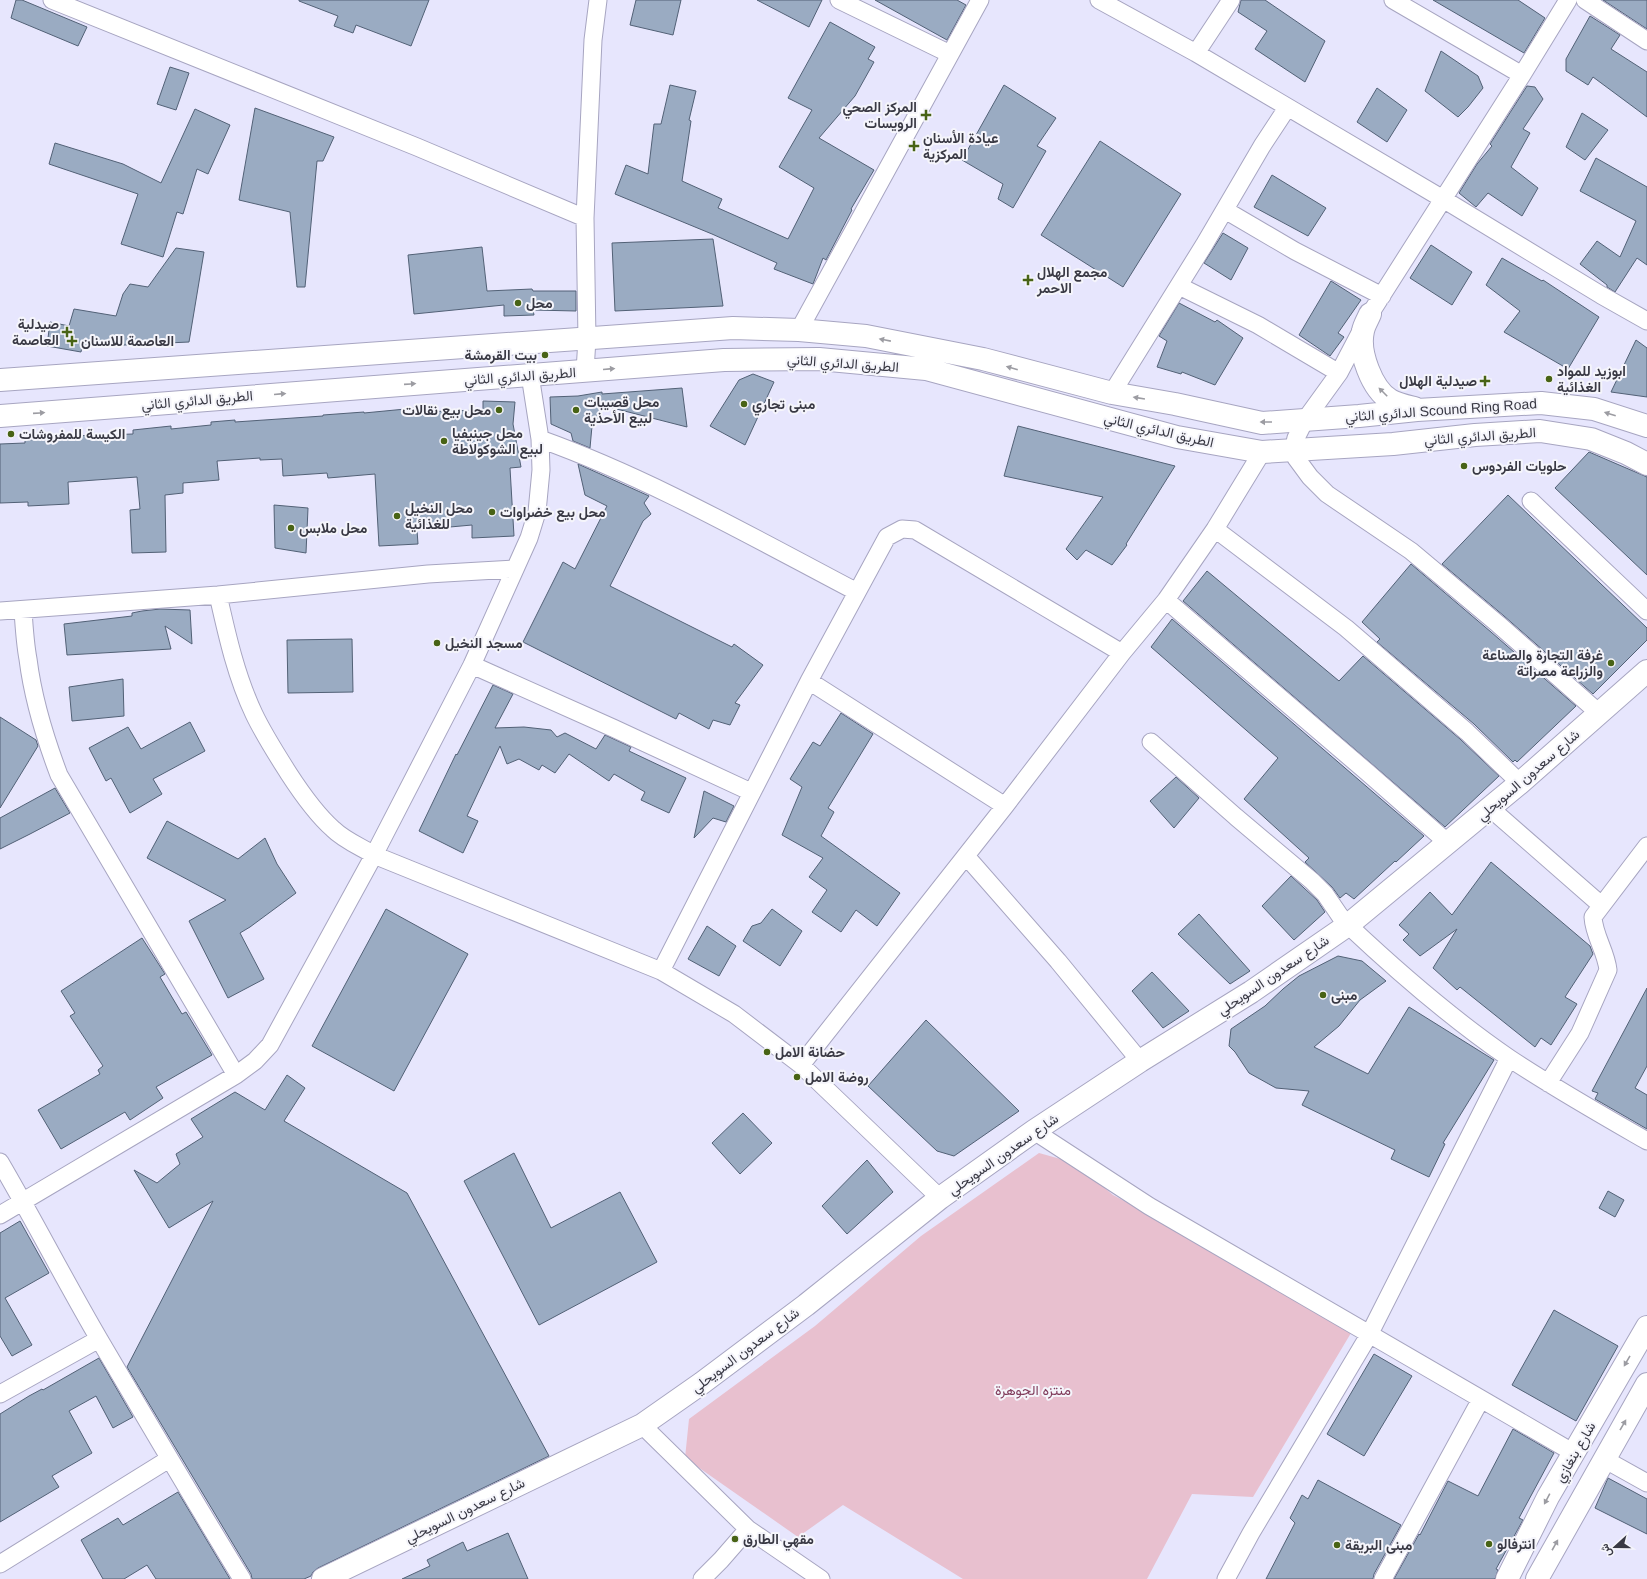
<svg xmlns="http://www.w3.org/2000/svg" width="1647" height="1579" font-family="Arial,Vazirmatn,sans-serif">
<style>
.green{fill:#e8c0cf}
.building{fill:#9aabc2;stroke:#526176}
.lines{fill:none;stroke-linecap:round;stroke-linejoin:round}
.street-casing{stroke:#a7a5c1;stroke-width:19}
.secondary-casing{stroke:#a7a5c1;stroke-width:24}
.primary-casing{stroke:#a7a5c1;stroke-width:24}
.street{stroke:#fff;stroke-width:17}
.secondary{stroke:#fff;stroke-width:22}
.primary{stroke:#fff;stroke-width:22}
.oneway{fill:#9c9ca2}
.poi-dot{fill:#486315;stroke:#f5f5fb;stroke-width:1.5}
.labels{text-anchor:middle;stroke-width:4;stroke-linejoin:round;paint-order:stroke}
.poi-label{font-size:14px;font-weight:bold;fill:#393944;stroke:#f5f5fb;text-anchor:start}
.street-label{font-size:14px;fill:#393944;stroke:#f5f5fb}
.park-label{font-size:14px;fill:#813c5c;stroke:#f5f5fb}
</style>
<rect width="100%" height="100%" fill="#e7e6fd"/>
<path class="green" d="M 1039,1153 L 1075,1163 L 1113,1195 L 1189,1235 L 1354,1328 L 1253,1497 L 1192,1494 L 1147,1579 L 963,1579 L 843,1505 L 798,1537 L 685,1458 L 689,1419 L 815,1326 L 921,1236 Z"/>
<path class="building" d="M 16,0 L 22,0 L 87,27 L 78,46 L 11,18 Z
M 299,0 L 429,0 L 411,46 L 356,25 L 353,33 L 334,26 L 338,16 L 299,1 Z
M 636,0 L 681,0 L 673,35 L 630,25 Z
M 757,0 L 822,0 L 809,27 Z
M 875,0 L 957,0 L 966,5 L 947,40 Z
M 1241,0 L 1265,0 L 1325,41 L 1305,82 L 1255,49 L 1267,31 L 1238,12 Z
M 1433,0 L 1518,0 L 1545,18 L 1524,53 Z
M 1603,0 L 1647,0 L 1647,29 Z
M 1590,16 L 1620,35 L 1611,49 L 1647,72 L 1647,117 L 1593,77 L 1588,85 L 1566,71 L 1566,59 Z
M 830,22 L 875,47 L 868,59 L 874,62 L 855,96 L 819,138 L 874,170 L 851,209 L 852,210 L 826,260 L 823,258 L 813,284 L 774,269 L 777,263 L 712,234 L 615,194 L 626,165 L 648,174 L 654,124 L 661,124 L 670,85 L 696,91 L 689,120 L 691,121 L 682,181 L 722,199 L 718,208 L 788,239 L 814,188 L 779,167 L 812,110 L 788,98 Z
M 1441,51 L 1478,76 L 1483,88 L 1468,107 L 1458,117 L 1425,91 Z
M 170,67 L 189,73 L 176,110 L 157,104 Z
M 1004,85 L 1056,118 L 1037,146 L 1046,151 L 1013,208 L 998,199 L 1003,184 L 962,160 Z
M 1527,86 L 1535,87 L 1543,99 L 1523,129 L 1530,133 L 1511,167 L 1538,188 L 1522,216 L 1488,193 L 1476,207 L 1459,193 L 1477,164 L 1492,146 L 1490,144 Z
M 1377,88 L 1407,110 L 1387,142 L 1357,122 Z
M 255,108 L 334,137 L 323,161 L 317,161 L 305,287 L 297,287 L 290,212 L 239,200 Z
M 195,109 L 230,125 L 208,174 L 197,169 L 183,214 L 177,212 L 163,257 L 121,244 L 138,194 L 49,164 L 55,143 L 123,164 L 161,183 Z
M 1582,113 L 1608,130 L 1585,160 L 1566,147 Z
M 1100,141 L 1181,194 L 1123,287 L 1041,235 Z
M 1596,158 L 1647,187 L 1647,265 L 1637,258 L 1615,292 L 1607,287 L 1607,285 L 1580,264 L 1597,241 L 1620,257 L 1636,221 L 1580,191 Z
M 1272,175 L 1326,208 L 1308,236 L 1254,207 Z
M 1223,233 L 1248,248 L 1231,280 L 1204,263 Z
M 713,239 L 723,306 L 615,311 L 612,243 Z
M 1431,245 L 1472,272 L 1452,305 L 1410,278 Z
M 482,247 L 487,291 L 532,289 L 533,291 L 576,291 L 576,311 L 533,310 L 534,315 L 504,316 L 504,305 L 414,314 L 408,255 Z
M 176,248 L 204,252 L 189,342 L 82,347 L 81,352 L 47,346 L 50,322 L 69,326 L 74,309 L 116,316 L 123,294 L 130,284 L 148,287 Z
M 1502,258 L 1542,281 L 1543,280 L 1599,317 L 1568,369 L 1504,332 L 1520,311 L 1486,285 Z
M 1331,281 L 1361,300 L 1338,333 L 1344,337 L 1330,356 L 1299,335 Z
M 1179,303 L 1215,322 L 1217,320 L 1243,338 L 1215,385 L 1182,372 L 1181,374 L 1157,367 L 1167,341 L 1159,336 Z
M 1636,340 L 1647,348 L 1647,397 L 1611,392 Z
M 753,374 L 774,382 L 745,445 L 710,426 L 739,380 Z
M 682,388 L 687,427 L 601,405 L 599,422 L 592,426 L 590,448 L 573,441 L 571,433 L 551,424 L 550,397 L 578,396 L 602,392 L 602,394 Z
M 483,401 L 515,402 L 513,424 L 521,467 L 510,468 L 514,536 L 472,538 L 472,525 L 417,530 L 418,544 L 379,546 L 375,474 L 328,478 L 327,473 L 283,476 L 282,459 L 260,460 L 260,458 L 217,461 L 219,480 L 183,483 L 183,493 L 165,495 L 166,552 L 132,553 L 130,510 L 140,509 L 137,477 L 68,482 L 69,504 L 28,506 L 28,502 L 0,503 L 0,444 L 25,443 L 25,440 L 70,438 L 70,436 L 133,434 L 133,430 L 171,426 L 171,429 L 211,425 L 211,422 L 235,420 L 235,422 L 323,416 L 323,415 L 364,412 L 364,413 L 416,408 L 416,412 L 483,410 Z
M 1018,426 L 1175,466 L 1126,544 L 1127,545 L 1112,565 L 1086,550 L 1077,560 L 1066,549 L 1103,497 L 1004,476 Z
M 1589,452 L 1647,477 L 1647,575 L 1555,488 Z
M 578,464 L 649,496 L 644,503 L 651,514 L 643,521 L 610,586 L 732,647 L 734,644 L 763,665 L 735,703 L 740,705 L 730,725 L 713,720 L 709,729 L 679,713 L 676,719 L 523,642 L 563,562 L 575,569 L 607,506 L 585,495 Z
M 1508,495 L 1647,628 L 1647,640 L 1593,694 L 1504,616 L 1442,564 Z
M 274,505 L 308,508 L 306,553 L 275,548 Z
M 1411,564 L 1491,632 L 1576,706 L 1517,762 L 1515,760 L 1513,762 L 1474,724 L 1377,642 L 1380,639 L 1362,622 Z
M 1207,571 L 1339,681 L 1363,656 L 1460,739 L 1499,776 L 1445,827 L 1183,601 Z
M 160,609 L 190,610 L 192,644 L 165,626 L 171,649 L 67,655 L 64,624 L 132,616 L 132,613 L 142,611 Z
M 1172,619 L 1424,836 L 1396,862 L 1395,861 L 1354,899 L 1346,893 L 1340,898 L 1332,887 L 1305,862 L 1309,858 L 1244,799 L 1278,758 L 1151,647 Z
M 352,639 L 353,692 L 288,693 L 287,640 Z
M 123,679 L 124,716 L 72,721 L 69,687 Z
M 493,685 L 513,694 L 495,728 L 524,727 L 551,730 L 557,737 L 565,733 L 596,749 L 605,735 L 631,747 L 629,751 L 686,778 L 669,813 L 641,800 L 645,792 L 614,774 L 609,781 L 569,754 L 555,773 L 542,765 L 539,770 L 519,759 L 507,764 L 500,746 L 467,816 L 478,821 L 463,853 L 419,831 L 456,754 L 457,755 Z
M 841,713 L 873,734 L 828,808 L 834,812 L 821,836 L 900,893 L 877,926 L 856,910 L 841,932 L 812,912 L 827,890 L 809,877 L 823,858 L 782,835 L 802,787 L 790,779 L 813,742 L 820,746 Z
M 0,717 L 36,740 L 38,746 L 0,808 Z
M 190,722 L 205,751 L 153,779 L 162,794 L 130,813 L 111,778 L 106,781 L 89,748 L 128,727 L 141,749 Z
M 1176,777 L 1199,798 L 1174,828 L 1150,801 Z
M 55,788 L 70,813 L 30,834 L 0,849 L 0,818 Z
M 704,791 L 734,806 L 726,822 L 713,818 L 694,838 Z
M 167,821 L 238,859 L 265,838 L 277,864 L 296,893 L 250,927 L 240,933 L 264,979 L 228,998 L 189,921 L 226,900 L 147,858 Z
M 1491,862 L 1590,946 L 1593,954 L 1565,997 L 1577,1004 L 1551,1045 L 1541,1038 L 1535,1047 L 1460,987 L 1457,990 L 1433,968 L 1457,929 L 1420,956 L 1403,940 L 1409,934 L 1399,925 L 1430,892 L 1452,915 Z
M 1291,876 L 1317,900 L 1325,912 L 1294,940 L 1262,906 Z
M 386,909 L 468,954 L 394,1091 L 312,1046 Z
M 772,909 L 802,931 L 780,966 L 743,941 L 752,926 L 761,923 Z
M 1199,914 L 1250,971 L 1230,984 L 1178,934 Z
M 707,926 L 736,946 L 719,976 L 688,959 Z
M 142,938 L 165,974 L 160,977 L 182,1014 L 186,1012 L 212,1055 L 156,1087 L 163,1098 L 130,1120 L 125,1112 L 61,1149 L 38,1110 L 100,1074 L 98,1070 L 103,1066 L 70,1016 L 75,1013 L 61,991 Z
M 1338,956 L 1362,961 L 1386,981 L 1360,1000 L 1339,1026 L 1314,1047 L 1368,1074 L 1409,1007 L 1494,1060 L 1443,1143 L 1445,1144 L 1429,1177 L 1391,1159 L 1395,1150 L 1302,1105 L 1309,1091 L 1276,1088 L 1249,1073 L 1235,1052 L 1229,1046 L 1231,1029 L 1265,1006 L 1283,989 L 1299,976 Z
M 1152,972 L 1189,1011 L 1163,1028 L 1132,991 Z
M 1647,988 L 1647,1066 L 1635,1088 L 1647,1095 L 1647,1129 L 1595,1099 L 1598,1093 L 1592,1091 Z
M 926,1020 L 1019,1111 L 954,1156 L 937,1151 L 868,1086 Z
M 287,1075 L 305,1088 L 284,1121 L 407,1193 L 549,1456 L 318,1568 L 313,1572 L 311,1576 L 304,1579 L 252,1579 L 251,1574 L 127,1367 L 213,1201 L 169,1228 L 134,1170 L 157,1183 L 180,1164 L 176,1154 L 203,1137 L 191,1119 L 235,1092 L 265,1110 Z
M 743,1113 L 772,1143 L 740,1174 L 712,1143 Z
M 514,1153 L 551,1228 L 620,1192 L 657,1262 L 539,1325 L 464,1181 Z
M 867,1160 L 893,1192 L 847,1234 L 822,1206 Z
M 1608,1191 L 1624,1200 L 1615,1217 L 1599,1208 Z
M 20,1221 L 49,1273 L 5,1298 L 32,1345 L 12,1356 L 0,1336 L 0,1233 Z
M 1554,1310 L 1618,1346 L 1576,1421 L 1512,1385 Z
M 1374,1354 L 1412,1376 L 1364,1456 L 1327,1434 Z
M 99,1358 L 133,1417 L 113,1428 L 96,1396 L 69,1411 L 92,1453 L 52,1476 L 59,1487 L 0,1522 L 0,1414 L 29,1396 L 42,1389 L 43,1390 Z
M 1513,1429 L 1554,1453 L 1519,1518 L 1523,1520 L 1496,1569 L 1498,1570 L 1495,1579 L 1394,1579 L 1419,1534 L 1420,1535 L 1448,1481 L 1478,1496 Z
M 1608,1478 L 1647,1499 L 1647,1534 L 1595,1508 Z
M 1318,1480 L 1401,1525 L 1374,1574 L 1373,1579 L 1266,1579 L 1295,1523 L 1290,1518 L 1302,1495 L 1308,1499 Z
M 178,1492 L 230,1579 L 156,1579 L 147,1565 L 124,1579 L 103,1579 L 81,1540 L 118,1518 L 123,1525 Z
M 508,1533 L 528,1579 L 402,1579 L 430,1566 L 427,1560 L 463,1542 L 467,1551 Z"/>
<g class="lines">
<defs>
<path id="street" d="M 52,0 L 417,147 L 585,218
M 839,0 L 950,54
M 1099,0 L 1196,53 L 1443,199 L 1601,295 L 1647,321
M 1393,0 L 1522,75
M 1568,0 L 1522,75 L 1370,314 L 1339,373 L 1305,420 L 1296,438 L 1293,451 L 1296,458 L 1310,477 L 1327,494 L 1411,551 L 1498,624 L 1599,713
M 1585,0 L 1647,41
M 1196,53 L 1231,0
M 1225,210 L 1295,251 L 1382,296
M 1179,286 L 1258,325 L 1339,373
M 799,330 L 980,0
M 585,371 L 587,339 L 585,218 L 593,40 L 598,0
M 1112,393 L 1204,245 L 1262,146 L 1287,108
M 540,439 C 649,478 754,538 857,592
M 1531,501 L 1647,611
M 1215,529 L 1346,628 L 1467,732 L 1520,783
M 218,595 C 227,635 236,676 254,714 C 264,735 277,755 289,774 C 302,794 316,814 333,829 C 344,840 361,847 374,855 L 661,971 L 734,1014 L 801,1065 L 940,1198
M 1166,600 L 1367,772 L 1448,843
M 23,610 C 24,626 25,643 28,659 C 33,699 45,738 59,775 L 236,1075
M 0,611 L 218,595 L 428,574 L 515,569
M 472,665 L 613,728 L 751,792
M 809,681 L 1005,806
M 1151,742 L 1236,817 L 1312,881 L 1325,894 L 1340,916 L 1348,925 C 1399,973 1452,1019 1509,1058 C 1554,1088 1600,1114 1647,1141
M 1490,808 L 1601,905
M 966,856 L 1058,961 L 1140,1061
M 661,971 L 809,681 L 887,537 L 902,529 L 915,530 L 1122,653
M 801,1065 L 1005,806 L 1122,653 L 1166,600 L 1215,529 L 1262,452
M 1548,1083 L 1580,1033 L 1608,970 C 1606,951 1594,936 1593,917 L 1647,846
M 1034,1131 L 1149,1206 L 1574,1453
M 0,1162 C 34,1220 65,1281 99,1339 C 146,1419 193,1499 242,1579
M 0,1215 L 236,1075 L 255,1061 L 270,1045 L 374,855 L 472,665 L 529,538 L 537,512 L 541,470 L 540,439 L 530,375
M 0,1394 L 99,1339
M 642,1425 L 748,1529 L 821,1579
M 1604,1459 L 1647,1483
M 0,1564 L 169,1459
M 702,1579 L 721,1560 L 748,1529
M 1226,1579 L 1251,1533 L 1369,1335 L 1509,1058
M 1383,1579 L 1481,1399"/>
<path id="secondary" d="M 323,1579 L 642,1425 L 702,1383 L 806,1305 L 940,1198 L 1034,1131 L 1140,1061 L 1251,992 L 1348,925 L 1520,783 L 1647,671"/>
<path id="primary" d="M 1370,314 C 1368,319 1364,325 1363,331 C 1358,352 1372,389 1390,400 C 1397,404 1406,406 1414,408
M 0,380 L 733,328 L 799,330 L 866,336 L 983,359 L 1112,393 L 1175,404 L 1262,423 L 1359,416 L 1417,410 L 1541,403 L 1594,409 L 1647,426
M 0,416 L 724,360 L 819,359 L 926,369 L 1177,437 L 1262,452 L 1393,444 L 1475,435 L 1540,431 L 1591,439 L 1626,453 L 1647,464
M 1507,1579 L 1548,1497 L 1647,1327
M 1537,1579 L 1647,1384"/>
</defs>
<use href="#street" class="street-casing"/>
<use href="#secondary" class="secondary-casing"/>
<use href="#primary" class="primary-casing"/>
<use href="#street" class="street"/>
<use href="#secondary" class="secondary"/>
<use href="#primary" class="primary"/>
</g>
<defs><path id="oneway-solid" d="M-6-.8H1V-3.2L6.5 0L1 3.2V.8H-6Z"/></defs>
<g class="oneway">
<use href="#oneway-solid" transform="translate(885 340) rotate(-169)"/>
<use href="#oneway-solid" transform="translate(1012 368) rotate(-164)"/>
<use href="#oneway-solid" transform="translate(609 369) rotate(-5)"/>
<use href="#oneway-solid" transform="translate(410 384) rotate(-4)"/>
<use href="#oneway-solid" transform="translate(1383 392) rotate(-135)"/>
<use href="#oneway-solid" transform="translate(280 394) rotate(-5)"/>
<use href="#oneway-solid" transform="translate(1139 398) rotate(-171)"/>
<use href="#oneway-solid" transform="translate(39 413) rotate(-4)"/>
<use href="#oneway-solid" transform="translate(1610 414) rotate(-163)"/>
<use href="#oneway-solid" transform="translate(1266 422) rotate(180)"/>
<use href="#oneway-solid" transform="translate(1627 1361) rotate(120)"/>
<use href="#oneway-solid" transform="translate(1623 1425) rotate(-60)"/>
<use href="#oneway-solid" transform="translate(1547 1499) rotate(118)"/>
<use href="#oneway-solid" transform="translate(1555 1545) rotate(-61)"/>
</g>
<g class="poi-dot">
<path d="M924 109h4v4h4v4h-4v4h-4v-4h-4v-4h4z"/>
<path d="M912 140h4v4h4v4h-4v4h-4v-4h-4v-4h4z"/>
<path d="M1026 274h4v4h4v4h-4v4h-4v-4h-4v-4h4z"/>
<circle cx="518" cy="303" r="4"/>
<path d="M65 326h4v4h4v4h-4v4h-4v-4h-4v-4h4z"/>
<path d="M70 335h4v4h4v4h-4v4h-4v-4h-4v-4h4z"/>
<circle cx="545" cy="355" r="4"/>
<circle cx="1549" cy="379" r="4"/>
<path d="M1483 375h4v4h4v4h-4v4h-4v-4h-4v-4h4z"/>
<circle cx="744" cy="404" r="4"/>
<circle cx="499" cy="410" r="4"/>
<circle cx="576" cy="410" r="4"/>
<circle cx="11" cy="434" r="4"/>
<circle cx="444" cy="441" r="4"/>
<circle cx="1464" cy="466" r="4"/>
<circle cx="492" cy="512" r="4"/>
<circle cx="397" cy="516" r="4"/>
<circle cx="291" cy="528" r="4"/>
<circle cx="437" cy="643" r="4"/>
<circle cx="1611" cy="663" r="4"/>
<circle cx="1323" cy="995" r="4"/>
<circle cx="767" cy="1052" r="4"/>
<circle cx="797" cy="1077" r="4"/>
<circle cx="735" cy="1539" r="4"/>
<circle cx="1489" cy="1544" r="4"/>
<circle cx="1337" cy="1545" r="4"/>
</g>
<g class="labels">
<g class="poi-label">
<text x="917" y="112" text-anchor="end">المركز الصحي<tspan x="917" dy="16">الرويسات</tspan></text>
<text x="923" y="143">عيادة الأسنان<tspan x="923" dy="16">المركزية</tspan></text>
<text x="1037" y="277">مجمع الهلال<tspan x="1037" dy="16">الاحمر</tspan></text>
<text x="526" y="308">محل</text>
<text x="59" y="329" text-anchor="end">صيدلية<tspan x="59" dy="16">العاصمة</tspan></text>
<text x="81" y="346">العاصمة للاسنان</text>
<text x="537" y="360" text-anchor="end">بيت القرمشة</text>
<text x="1557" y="376">ابوزيد للمواد<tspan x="1557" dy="16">الغذائية</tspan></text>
<text x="1477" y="386" text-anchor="end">صيدلية الهلال</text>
<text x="584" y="407">محل قصيبات<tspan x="584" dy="16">لبيع الأحذية</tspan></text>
<text x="752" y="409">مبنى تجاري</text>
<text x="491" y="415" text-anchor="end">محل بيع نقالات</text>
<text x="452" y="438">محل جينيفيا<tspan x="452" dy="16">لبيع الشوكولاطة</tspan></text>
<text x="19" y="439">الكيسة للمفروشات</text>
<text x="1472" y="471">حلويات الفردوس</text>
<text x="405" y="513">محل النخيل<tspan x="405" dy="16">للغذائية</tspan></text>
<text x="500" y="517">محل بيع خضراوات</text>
<text x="299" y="533">محل ملابس</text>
<text x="445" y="648">مسجد النخيل</text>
<text x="1603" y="660" text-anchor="end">غرفة التجارة والصناعة<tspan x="1603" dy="16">والزراعة مصراتة</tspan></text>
<text x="1331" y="1000">مبنى</text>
<text x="775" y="1057">حضانة الامل</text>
<text x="805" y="1082">روضة الامل</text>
<text x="743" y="1544">مقهي الطارق</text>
<text x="1497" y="1549">انترفالو</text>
<text x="1345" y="1550">مبنى البريقة</text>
</g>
<g class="street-label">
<text transform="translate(843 363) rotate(4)" y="5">الطريق الدائري الثاني</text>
<text transform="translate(520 376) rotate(-4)" y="5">الطريق الدائري الثاني</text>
<text transform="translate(197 400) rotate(-5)" y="5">الطريق الدائري الثاني</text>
<text transform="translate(1441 410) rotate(-4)" y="5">الدائري الثاني Scound Ring Road</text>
<text transform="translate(1159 430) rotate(13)" y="5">الطريق الدائري الثاني</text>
<text transform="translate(1480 436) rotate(-4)" y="5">الطريق الدائري الثاني</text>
<text transform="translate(1528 775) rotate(-41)" y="5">شارع سعدون السويحلي</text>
<text transform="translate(1273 975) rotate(-34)" y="5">شارع سعدون السويحلي</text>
<text transform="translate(1003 1154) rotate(-35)" y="5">شارع سعدون السويحلي</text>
<text transform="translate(745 1350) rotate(-37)" y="5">شارع سعدون السويحلي</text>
<text transform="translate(1575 1452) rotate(-60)" y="5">شارع بنغازي</text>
<text transform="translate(465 1510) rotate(-26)" y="5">شارع سعدون السويحلي</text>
</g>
<g class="park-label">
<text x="1033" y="1395">منتزه الجوهرة</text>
</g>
</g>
<g transform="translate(1615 1547) rotate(249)" stroke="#f5f5fb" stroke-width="3" paint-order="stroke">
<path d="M0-3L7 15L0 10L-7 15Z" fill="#393944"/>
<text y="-6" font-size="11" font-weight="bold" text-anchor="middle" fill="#393944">ش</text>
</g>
</svg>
